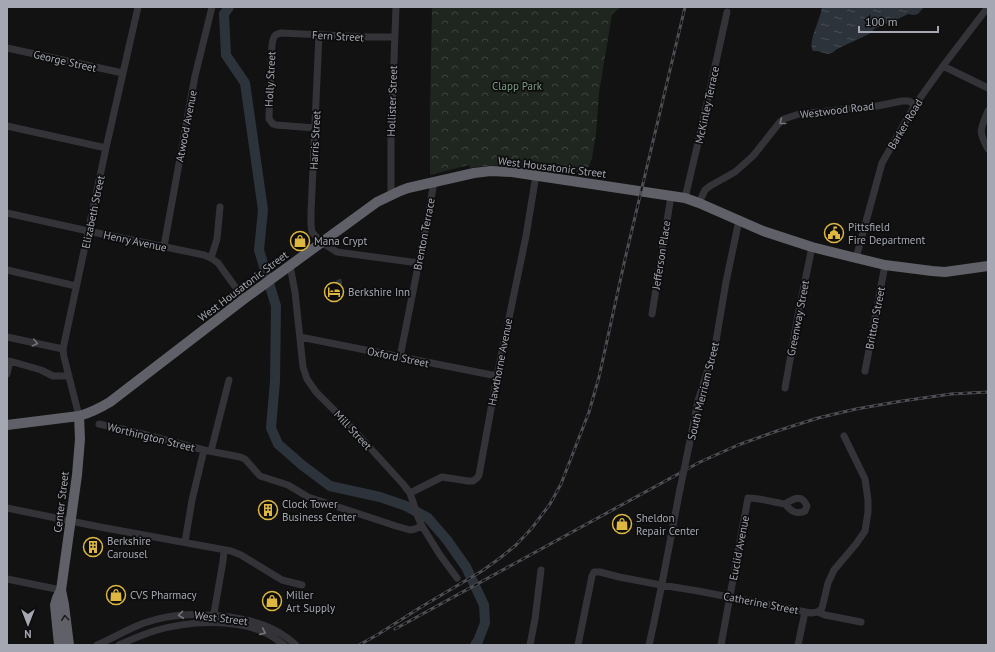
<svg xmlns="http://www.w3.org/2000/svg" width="995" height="652" font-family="'PT Sans',sans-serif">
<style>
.park{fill:url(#park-crowns)}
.water{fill:url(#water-ripples)}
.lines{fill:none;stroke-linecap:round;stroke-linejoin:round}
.river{stroke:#2d333b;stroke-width:10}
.minor{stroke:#343438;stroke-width:7}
.highway{stroke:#606168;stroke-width:10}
.rail-casing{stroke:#4d4e53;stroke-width:3}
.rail{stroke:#0d0d0e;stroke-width:1.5;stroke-dasharray:4.5;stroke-linecap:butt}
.minor-bridge{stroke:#343438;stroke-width:7}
.oneway{stroke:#72747b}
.oneway2{stroke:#1e1e20}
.labels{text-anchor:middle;stroke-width:3.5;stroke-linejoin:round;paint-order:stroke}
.street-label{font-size:11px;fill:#a5a8b2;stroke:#0d0d0e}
.park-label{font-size:11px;fill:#7e9c83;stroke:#0d0d0e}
.poi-label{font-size:11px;fill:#a5a8b2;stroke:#0d0d0e;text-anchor:start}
</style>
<defs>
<pattern id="park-crowns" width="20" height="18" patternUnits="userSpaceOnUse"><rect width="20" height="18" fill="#1f2620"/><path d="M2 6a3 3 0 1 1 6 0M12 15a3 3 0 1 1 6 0" fill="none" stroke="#3d433e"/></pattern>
<pattern id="water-ripples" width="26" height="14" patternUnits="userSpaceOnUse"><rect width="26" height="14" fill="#2d333b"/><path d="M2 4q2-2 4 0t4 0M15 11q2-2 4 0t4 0" fill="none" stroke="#484e55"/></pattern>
</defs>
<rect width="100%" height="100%" fill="#121213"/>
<path class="park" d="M 432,7 L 621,7 L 612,14 L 599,93 L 596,134 L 592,158 L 589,166 L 583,175 C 545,170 508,161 470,168 L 469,165 L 430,175 L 430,113 Z"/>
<path class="water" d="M 822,7 L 924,7 L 918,14 L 914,15 L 908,14 L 896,20 L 885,24 L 874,29 L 871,33 L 867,35 L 837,49 L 832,53 L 828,54 L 817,51 L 813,51 C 807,42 821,19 822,7 Z
M 339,279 L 341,279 C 343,283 341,288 338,292 L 336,292 L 334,289 L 336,281 Z"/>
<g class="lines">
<path class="river" d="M 229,7 L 224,14 L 226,55 L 245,83 L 263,210 L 259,250 L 276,306 L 275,381 L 271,428 L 278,444 L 302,465 L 330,486 L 380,497 L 406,506 L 428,518 L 447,540 L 466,567 L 484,605 L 485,623 L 478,641 L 475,645"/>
<path class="minor" d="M 319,34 L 311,212 L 311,225 L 312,232 L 321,242 L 337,252 L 419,263
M 7,48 L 123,73
M 943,66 L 988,88
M 988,111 C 980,130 978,131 988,149
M 7,126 L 106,148
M 315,128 L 276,125 L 273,124 L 269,119 L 269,115 L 272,45 C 273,38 274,34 281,33 L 368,37 L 394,37
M 391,195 L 391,138 L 396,7
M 685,198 L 701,130 L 727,12
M 699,203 L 705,190 L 710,186 L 735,172 L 753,156 L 780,122 L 784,119 L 799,114 L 877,106 L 902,101 L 909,101 L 915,105
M 7,213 L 88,231 L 204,255 L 211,258 L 218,263 L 244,299
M 164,246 L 195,76 L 212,7
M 211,258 L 217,239 L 220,207
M 856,258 L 882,163 L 915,105 L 943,66 L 988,7
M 290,266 L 295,292 L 303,367 L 307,379 L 316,392 L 352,428 L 403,484 L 410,493 L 418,517 L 422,526 L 440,555 L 457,578
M 7,270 L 76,286
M 652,314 L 671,196
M 7,337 L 63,349
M 300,337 L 497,376
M 400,357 L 428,216 L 434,182
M 865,371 L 885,265
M 7,374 L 10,361 L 41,370 L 53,376 L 69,376
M 785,388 L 798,315 L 812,247
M 79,416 L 64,357 L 63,349 L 106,148 L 138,7
M 99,424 L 131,431 L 204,450
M 689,446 L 698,401 L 715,347 L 726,282 L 739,220
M 211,451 L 229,380
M 410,493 L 442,477 L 468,481 L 473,481 L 477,478 L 479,475 L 497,376 L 526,236 L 536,175
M 7,508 L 100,527 L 231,551 L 241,555 L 282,580 L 302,585
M 185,542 L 192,500 L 204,450 L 240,457 L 245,459 L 260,476 L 288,485 L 308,497 L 396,526 L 410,530 L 415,529 L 422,526
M 7,579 L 61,590
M 818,612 L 822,608 L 828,583 L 834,570 L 856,544 L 865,531 L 868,512 L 868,500 L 865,479 L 844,436
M 213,619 L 223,561 L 224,550
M 97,645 C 113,638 128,629 144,623 C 173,613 199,613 230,617 C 256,621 276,627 296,645
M 119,645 C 130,640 142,635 154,631 C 187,621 234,618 266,633 C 273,636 278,641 284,645
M 530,645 L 535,619 L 541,570
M 578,645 L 592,576 L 594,572 L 600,572 L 619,577 L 661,585 L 698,591 L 811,613 L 818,612 L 825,615 L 861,622
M 649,645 C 661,593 670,541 680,489
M 721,645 L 748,498 C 760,498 772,502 785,504 C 791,511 796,515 805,511 L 807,506 C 802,494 794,498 785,504
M 798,645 L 805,612"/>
<path class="highway" d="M 7,425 L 79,416 C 90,413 100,408 110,402 L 244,299 L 377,202 L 400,191 L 408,188 L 474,173 L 491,171 L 512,172 L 685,198 L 699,203 L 763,231 L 812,247 L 856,258 L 885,265 L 932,271 L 945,272 L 988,266
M 61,590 L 64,605 L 69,645
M 59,645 L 55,605 L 57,598 L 61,590 L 77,475 L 80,439 L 79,416"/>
<defs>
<path id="rail" d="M 395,629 L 700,462 L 738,445 L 777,431 L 818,418 L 856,409 L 902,401 L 951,394 L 988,392
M 359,645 L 377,635 L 421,607 L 482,571 L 500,558 L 516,545 L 532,528 L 550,504 L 561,484 L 589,412 L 599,377 L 625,259 L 685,7"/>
</defs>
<use href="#rail" class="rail-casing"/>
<use href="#rail" class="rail"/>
<path class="minor-bridge" d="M 680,489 L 689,446"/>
</g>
<defs><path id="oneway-chevron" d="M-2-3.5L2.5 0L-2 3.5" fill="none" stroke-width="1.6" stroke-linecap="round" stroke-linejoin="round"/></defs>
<g class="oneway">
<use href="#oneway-chevron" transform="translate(782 122) rotate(142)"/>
<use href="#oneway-chevron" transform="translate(35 343) rotate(13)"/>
<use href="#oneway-chevron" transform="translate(181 615) rotate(173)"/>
<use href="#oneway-chevron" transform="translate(263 632) rotate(24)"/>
</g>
<use class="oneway2" href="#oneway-chevron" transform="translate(65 618) rotate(-95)"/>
<defs>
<symbol id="civic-ring" viewBox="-11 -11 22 22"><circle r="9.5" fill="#0d0d0e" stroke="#ddb740" stroke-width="1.5"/><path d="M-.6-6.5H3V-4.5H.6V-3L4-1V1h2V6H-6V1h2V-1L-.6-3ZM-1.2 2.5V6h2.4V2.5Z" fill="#ddb740"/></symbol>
<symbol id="shop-ring" viewBox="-11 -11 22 22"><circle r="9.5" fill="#0d0d0e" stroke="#ddb740" stroke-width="1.5"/><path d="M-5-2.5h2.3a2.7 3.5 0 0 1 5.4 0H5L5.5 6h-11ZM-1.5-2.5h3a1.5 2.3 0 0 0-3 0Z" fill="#ddb740"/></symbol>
<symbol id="hotel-ring" viewBox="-11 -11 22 22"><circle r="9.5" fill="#0d0d0e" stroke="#ddb740" stroke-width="1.5"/><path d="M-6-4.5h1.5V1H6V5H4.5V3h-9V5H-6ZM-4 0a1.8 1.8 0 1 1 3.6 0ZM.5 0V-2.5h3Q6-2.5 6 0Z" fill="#ddb740"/></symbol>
<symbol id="building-ring" viewBox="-11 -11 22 22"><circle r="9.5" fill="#0d0d0e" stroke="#ddb740" stroke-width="1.5"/><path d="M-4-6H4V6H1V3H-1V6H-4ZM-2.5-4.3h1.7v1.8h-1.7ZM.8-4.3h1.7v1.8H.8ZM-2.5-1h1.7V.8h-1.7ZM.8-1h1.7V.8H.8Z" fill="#ddb740"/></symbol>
</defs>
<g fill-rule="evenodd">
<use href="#civic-ring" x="823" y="222" width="22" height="22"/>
<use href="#shop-ring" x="289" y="230" width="22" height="22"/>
<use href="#hotel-ring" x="323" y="281" width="22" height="22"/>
<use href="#building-ring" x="257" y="499" width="22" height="22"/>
<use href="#shop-ring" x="611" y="513" width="22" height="22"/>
<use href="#building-ring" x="82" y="536" width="22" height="22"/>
<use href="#shop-ring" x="105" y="584" width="22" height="22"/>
<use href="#shop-ring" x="261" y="590" width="22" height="22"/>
</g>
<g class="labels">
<g class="street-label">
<text transform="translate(338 36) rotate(3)" y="4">Fern Street</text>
<text transform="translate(65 61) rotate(13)" y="4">George Street</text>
<text transform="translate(270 79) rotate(-87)" y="4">Holly Street</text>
<text transform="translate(392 101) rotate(-88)" y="4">Hollister Street</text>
<text transform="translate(707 105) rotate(-78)" y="4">McKinley Terrace</text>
<text transform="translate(837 110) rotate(-7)" y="4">Westwood Road</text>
<text transform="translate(905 124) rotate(-59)" y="4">Barker Road</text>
<text transform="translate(186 126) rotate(-79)" y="4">Atwood Avenue</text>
<text transform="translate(315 140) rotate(-87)" y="4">Harris Street</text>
<text transform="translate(552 167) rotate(7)" y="4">West Housatonic Street</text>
<text transform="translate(93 212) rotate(-78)" y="4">Elizabeth Street</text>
<text transform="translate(424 234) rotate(-79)" y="4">Brenton Terrace</text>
<text transform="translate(135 241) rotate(12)" y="4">Henry Avenue</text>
<text transform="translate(661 255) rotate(-81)" y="4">Jefferson Place</text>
<text transform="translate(243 286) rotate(-37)" y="4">West Housatonic Street</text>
<text transform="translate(798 318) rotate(-79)" y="4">Greenway Street</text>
<text transform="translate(875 318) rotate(-79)" y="4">Britton Street</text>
<text transform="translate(398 357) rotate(12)" y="4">Oxford Street</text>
<text transform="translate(500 362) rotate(-79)" y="4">Hawthorne Avenue</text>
<text transform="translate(703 391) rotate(-76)" y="4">South Merriam Street</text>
<text transform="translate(353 430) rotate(47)" y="4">Mill Street</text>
<text transform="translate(151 437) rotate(14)" y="4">Worthington Street</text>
<text transform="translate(61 502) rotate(-83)" y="4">Center Street</text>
<text transform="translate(739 548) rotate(-79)" y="4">Euclid Avenue</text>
<text transform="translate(761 603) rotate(11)" y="4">Catherine Street</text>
<text transform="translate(221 618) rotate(7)" y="4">West Street</text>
</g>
<g class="park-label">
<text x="517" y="90">Clapp Park</text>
</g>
<g class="poi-label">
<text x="848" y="231">Pittsfield<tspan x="848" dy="13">Fire Department</tspan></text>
<text x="314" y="245">Mana Crypt</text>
<text x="348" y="296">Berkshire Inn</text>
<text x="282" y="508">Clock Tower<tspan x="282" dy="13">Business Center</tspan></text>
<text x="636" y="522">Sheldon<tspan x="636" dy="13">Repair Center</tspan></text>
<text x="107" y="545">Berkshire<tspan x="107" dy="13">Carousel</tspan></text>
<text x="130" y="599">CVS Pharmacy</text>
<text x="286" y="599">Miller<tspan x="286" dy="13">Art Supply</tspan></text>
</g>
</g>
<rect width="995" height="652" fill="none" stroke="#a5a8b2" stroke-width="16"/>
<g transform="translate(28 624) rotate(180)" stroke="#0d0d0e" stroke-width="3" paint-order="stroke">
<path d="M0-3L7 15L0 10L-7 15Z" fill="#a5a8b2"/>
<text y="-6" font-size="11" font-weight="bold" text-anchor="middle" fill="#a5a8b2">N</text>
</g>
<path d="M859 26v6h79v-6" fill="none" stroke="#a5a8b2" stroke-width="2"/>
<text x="865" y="26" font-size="12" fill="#a5a8b2" stroke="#0d0d0e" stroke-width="3" paint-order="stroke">100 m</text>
</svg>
